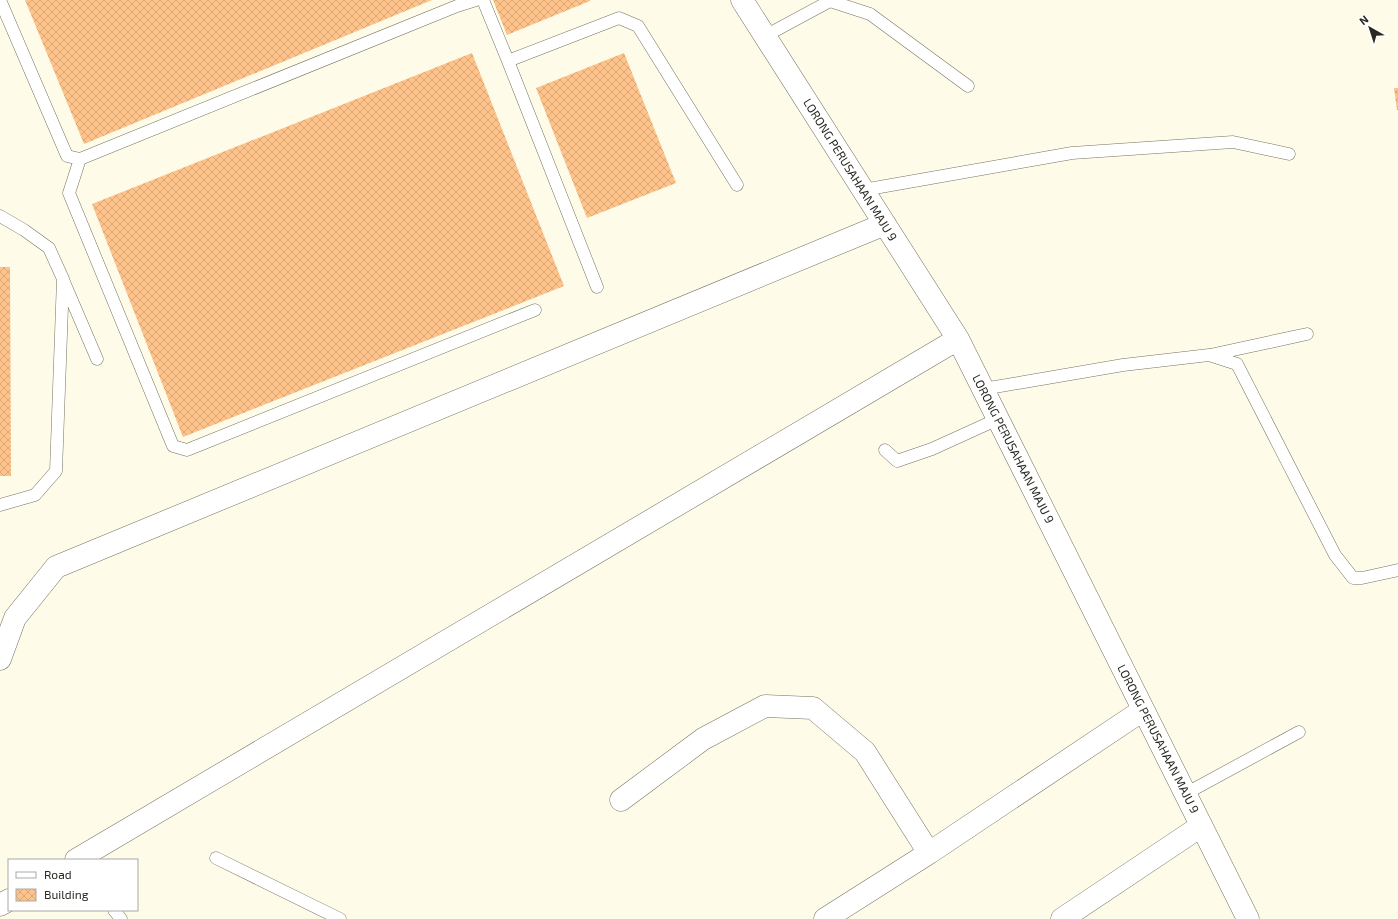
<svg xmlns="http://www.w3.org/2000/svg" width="1398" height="919" font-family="'Exo 2',sans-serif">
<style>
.building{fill:url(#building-cross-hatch)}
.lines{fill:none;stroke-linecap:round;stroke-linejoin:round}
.lane-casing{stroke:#757363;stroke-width:13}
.street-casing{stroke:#757363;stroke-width:23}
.lane{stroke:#fff;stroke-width:12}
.street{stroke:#fff;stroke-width:22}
.labels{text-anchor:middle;stroke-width:3;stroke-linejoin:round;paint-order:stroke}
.street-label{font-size:12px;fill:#292822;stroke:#fff}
</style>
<defs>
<pattern id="building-cross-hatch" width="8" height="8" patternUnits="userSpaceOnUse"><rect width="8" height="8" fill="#fec38a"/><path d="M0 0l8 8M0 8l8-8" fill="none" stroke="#daa877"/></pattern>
</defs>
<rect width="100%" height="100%" fill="#fefbe9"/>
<path class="building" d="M 25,0 L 432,0 L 84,144 Z
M 493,0 L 590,0 L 590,1 L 507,35 Z
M 472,53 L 564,286 L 183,437 L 92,204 Z
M 624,53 L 676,183 L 587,218 L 536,88 Z
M 1394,88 L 1398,88 L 1398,110 L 1397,110 Z
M 0,267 L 10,267 L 11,476 L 0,476 Z"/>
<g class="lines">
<defs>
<path id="lane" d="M 0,0 L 67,156 L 80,159 L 457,6 L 476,0
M 483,0 L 508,61 L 619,18 L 638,26 L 737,185
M 765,36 L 830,1 L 870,14 L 968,86
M 508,61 L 597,287
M 80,159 L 69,193 L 173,446 L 187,450 L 535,310
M 863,190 L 1072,153 L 1233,142 L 1289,154
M 0,216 L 24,230 L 49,248 L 63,279 L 56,471 L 35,495 L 0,505
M 64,282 L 97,359
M 1210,355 L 1307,334
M 983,389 L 1123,365 L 1209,355 L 1237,364 L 1335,555 L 1353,578 L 1362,578 L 1398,570
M 885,450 L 897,461 L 932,449 L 998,419
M 1185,794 L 1299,732
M 216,858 L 340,919
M 114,910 L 121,919"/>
<path id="street" d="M 742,0 L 958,339 L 1248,919
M 0,659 L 15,618 L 56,567 L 885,224
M 621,800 L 703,739 L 765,706 L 813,708 L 865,752 L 929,853
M 76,860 L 958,339
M 0,905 L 9,900
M 825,919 L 929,853 L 1143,710
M 1062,919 L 1201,826"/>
</defs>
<use href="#lane" class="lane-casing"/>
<use href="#street" class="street-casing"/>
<use href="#lane" class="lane"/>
<use href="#street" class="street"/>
</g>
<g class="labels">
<g class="street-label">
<text transform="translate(850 170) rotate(58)" y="4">LORONG PERUSAHAAN MAJU 9</text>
<text transform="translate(1013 449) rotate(63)" y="4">LORONG PERUSAHAAN MAJU 9</text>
<text transform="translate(1158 739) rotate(63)" y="4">LORONG PERUSAHAAN MAJU 9</text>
</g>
</g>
<rect x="8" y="859" width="130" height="52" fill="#ffffff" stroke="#a9a9a7"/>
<rect x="16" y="872" width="20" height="6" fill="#ffffff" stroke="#a9a9a7"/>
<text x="44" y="879" font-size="12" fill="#292822">Road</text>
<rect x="16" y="889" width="20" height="12" fill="url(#building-cross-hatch)" stroke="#a9a9a7"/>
<text x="44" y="899" font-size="12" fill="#292822">Building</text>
<g transform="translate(1370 28) rotate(321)" stroke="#ffffff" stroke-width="3" paint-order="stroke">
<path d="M0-3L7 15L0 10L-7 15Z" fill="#292822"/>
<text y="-6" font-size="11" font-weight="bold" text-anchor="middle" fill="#292822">N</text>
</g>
</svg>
